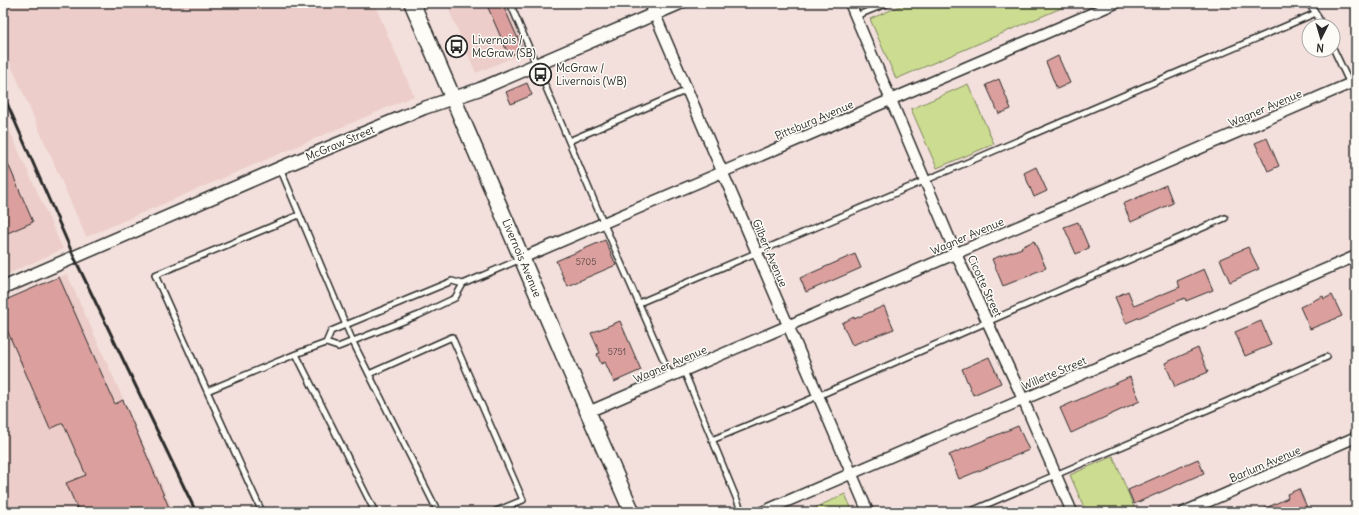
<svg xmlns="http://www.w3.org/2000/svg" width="1359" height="515" font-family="Delius,sans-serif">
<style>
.built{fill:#eccdc9}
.green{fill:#ccdc90;stroke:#7c845e}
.building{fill:#dba09e;stroke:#2b2b2b}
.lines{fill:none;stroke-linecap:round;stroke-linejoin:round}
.service-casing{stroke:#2b2b2b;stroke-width:8}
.minor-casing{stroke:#2b2b2b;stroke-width:13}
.tertiary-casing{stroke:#2b2b2b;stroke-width:15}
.primary-casing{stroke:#2b2b2b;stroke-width:18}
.service{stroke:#fdfcf7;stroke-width:5}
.minor{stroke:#fdfcf7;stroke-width:10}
.tertiary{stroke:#fdfcf7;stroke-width:12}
.primary{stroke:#fdfcf7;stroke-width:15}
.rail{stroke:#2b2b2b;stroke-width:3}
.labels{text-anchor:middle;stroke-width:3;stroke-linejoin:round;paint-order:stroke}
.number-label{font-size:9px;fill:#574848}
.poi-label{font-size:11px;fill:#2b2b2b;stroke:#fdfcf7;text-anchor:start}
.street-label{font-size:11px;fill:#2b2b2b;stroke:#fdfcf7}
</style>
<rect width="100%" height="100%" fill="#f3e0dc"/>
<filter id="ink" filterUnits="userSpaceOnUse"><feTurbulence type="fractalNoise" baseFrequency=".025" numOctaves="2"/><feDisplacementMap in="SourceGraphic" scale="8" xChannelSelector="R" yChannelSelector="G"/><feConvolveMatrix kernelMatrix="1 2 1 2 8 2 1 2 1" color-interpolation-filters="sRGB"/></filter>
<g filter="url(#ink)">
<path class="built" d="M 3,3 L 374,3 L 414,96 L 86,237 L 3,47 Z
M 446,3 L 505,3 L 526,52 L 476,73 Z
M 3,116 L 63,249 L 3,276 Z
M 67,274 L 174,512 L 3,512 L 3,302 Z"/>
<path class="green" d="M 907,3 L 1073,3 L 896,79 L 870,19 Z
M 968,84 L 994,144 L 937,168 L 911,109 Z
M 1113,456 L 1136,512 L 1086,512 L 1070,475 Z
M 845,494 L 853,512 L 810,512 L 810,510 Z"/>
<path class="building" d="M 486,3 L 502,3 L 523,50 L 509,56 Z
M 1058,56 L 1070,83 L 1057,89 L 1046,62 Z
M 999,79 L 1011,109 L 999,114 L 986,85 Z
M 527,83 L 532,95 L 511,104 L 506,92 Z
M 1267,138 L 1279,166 L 1268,171 L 1255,143 Z
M 3,152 L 33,222 L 3,235 Z
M 1036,167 L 1047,191 L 1034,197 L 1024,173 Z
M 1166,185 L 1173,203 L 1131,222 L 1123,204 Z
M 1078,222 L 1089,248 L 1076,254 L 1064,227 Z
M 605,240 L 616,265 L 567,286 L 556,261 Z
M 1034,241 L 1046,268 L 1031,274 L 1031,275 L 1003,286 L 992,259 L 1022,248 L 1021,247 Z
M 1248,247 L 1259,269 L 1230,282 L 1220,259 Z
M 855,254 L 861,268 L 806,292 L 800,278 Z
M 1204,269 L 1213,290 L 1186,301 L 1185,298 L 1126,323 L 1115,297 L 1128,291 L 1134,306 L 1180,287 L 1177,281 Z
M 59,277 L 115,404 L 123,400 L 171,512 L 79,512 L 66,483 L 86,475 L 63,423 L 50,429 L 3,321 L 3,301 Z
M 1332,295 L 1342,316 L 1310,329 L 1300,307 L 1323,296 L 1324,299 Z
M 884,306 L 894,329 L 852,345 L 842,323 L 854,317 L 854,319 Z
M 620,321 L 641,370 L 614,382 L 605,362 L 601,364 L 597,354 L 600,353 L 591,333 Z
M 1261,321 L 1271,345 L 1245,356 L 1235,332 Z
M 1198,348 L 1208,372 L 1175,387 L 1165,363 Z
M 989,357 L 1001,383 L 973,395 L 962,369 Z
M 1130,377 L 1140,401 L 1071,433 L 1060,408 Z
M 1018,426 L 1029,450 L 959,479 L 949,455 Z
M 1198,459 L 1204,473 L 1134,504 L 1128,490 Z
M 1299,489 L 1309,512 L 1257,512 L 1288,498 L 1287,494 Z"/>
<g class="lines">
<defs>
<path id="service" d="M 510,3 L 604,224 L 671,377
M 1308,3 L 1316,13 L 1322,26
M 856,16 L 888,3
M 1333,48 L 1350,84
M 569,141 L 687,90
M 280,168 L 353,342 L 438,512
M 463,284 L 452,281 L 331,331 L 326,343 L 338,347 L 419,315 L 455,298 L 463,284 L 521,259
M 639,303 L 1316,13
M 326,343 L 296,354 L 375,512
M 296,354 L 207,391 L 155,275 L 299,215
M 684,371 L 742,512
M 369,374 L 452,337 L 523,500 L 494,512
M 207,391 L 262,512
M 712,440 L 818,396 L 1225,218
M 969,512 L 1221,404 L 1327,357"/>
<path id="minor" d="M 650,3 L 868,512
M 850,3 L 956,254 L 1018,388 L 1072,512
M 522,258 L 1116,3
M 588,412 L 1356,81
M 762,512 L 1356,256
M 1184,512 L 1356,437"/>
<path id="tertiary" d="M 3,288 L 280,168 L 424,108 L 480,89 L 680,3"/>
<path id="primary" d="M 412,3 L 588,412 L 632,512"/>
</defs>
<use href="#service" class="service-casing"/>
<use href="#minor" class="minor-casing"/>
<use href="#tertiary" class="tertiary-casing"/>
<use href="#primary" class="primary-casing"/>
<use href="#service" class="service"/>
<use href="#minor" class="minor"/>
<use href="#tertiary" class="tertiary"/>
<use href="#primary" class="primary"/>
<path class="rail" d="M 3,94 L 74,257 L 196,512"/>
</g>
</g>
<defs>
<symbol id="bus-ring" viewBox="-11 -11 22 22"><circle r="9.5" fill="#fdfcf7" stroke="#2b2b2b" stroke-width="1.5"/><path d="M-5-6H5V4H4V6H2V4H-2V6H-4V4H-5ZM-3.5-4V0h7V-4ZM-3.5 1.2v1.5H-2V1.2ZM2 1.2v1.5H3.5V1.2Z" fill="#2b2b2b"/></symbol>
</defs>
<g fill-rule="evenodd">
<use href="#bus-ring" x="444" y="34" width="25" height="25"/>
<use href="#bus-ring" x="528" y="62" width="25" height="25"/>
</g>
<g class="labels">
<g class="number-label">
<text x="586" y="265">5705</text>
<text x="617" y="355">5751</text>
</g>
<g class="poi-label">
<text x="472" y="44">Livernois /<tspan x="472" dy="13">McGraw (SB)</tspan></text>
<text x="556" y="72">McGraw /<tspan x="556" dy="13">Livernois (WB)</tspan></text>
</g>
<g class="street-label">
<text transform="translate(1265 108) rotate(-23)" y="4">Wagner Avenue</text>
<text transform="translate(814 120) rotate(-23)" y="4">Pittsburg Avenue</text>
<text transform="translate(340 143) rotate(-23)" y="4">McGraw Street</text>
<text transform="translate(967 236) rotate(-23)" y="4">Wagner Avenue</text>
<text transform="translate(770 253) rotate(67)" y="4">Gilbert Avenue</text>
<text transform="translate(522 258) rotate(67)" y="4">Livernois Avenue</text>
<text transform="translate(985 286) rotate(65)" y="4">Cicotte Street</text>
<text transform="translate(670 364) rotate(-23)" y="4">Wagner Avenue</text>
<text transform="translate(1054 373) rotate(-23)" y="4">Willette Street</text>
<text transform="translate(1265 464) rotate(-23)" y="4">Barlum Avenue</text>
</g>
</g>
<rect width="1359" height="515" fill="none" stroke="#fdfcf7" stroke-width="16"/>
<rect x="8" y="8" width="1343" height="499" fill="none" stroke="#2b2b2b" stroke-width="1.5" filter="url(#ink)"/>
<g transform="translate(1321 38) rotate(185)"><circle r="19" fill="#fdfcf7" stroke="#a9a8a5"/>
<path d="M0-3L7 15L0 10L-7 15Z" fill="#2b2b2b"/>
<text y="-6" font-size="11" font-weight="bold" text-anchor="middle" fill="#2b2b2b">N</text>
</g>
</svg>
